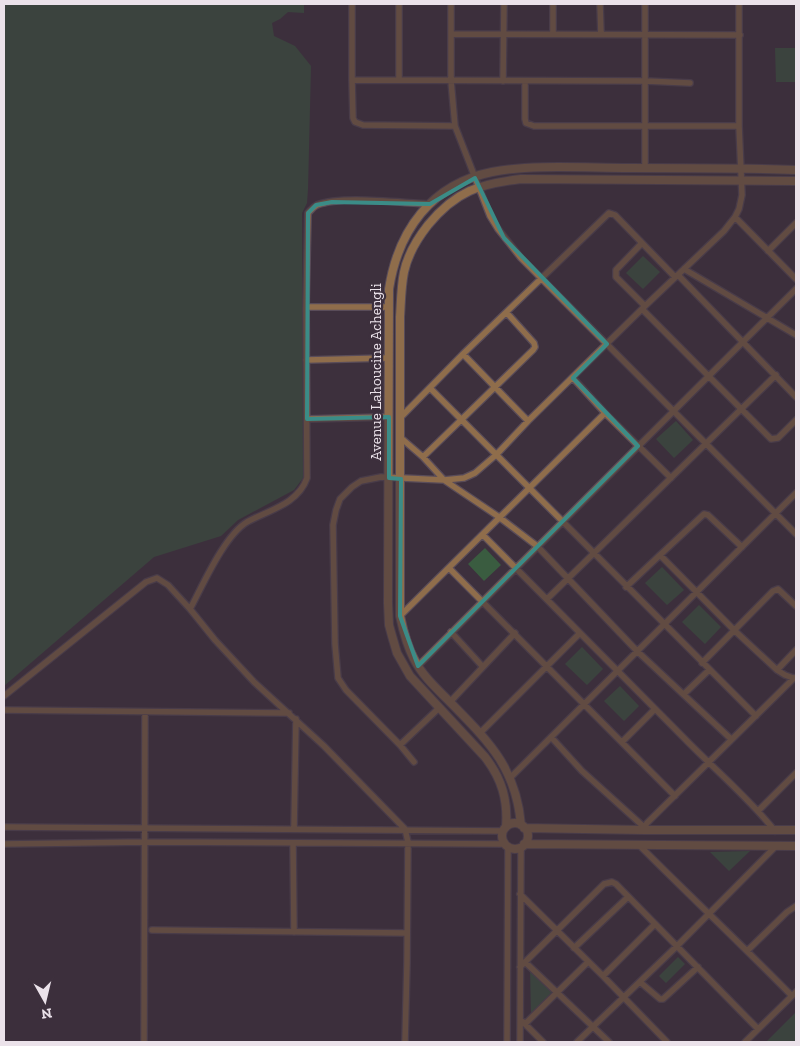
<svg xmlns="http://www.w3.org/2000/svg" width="800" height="1046" font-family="'Zilla Slab',serif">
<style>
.green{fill:#3a5c40}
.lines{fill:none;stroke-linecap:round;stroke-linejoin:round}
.minor-casing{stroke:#594c59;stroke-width:8}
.tertiary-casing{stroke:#594c59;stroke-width:10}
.minor{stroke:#8f6d4b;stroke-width:5.5}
.tertiary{stroke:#8f6d4b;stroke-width:8}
.marked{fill:none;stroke:#3b8c87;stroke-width:4;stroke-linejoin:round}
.labels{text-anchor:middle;stroke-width:4.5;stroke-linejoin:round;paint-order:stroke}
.street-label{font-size:15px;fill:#ebe2ea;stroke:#3d303d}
</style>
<rect width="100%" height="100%" fill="#3d303d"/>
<path class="green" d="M 4,4 L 304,4 L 304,13 L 288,12 L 280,19 L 272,23 L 274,36 L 295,46 L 311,66 L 308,189 L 307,203 L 302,213 L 303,478 L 294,490 L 238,520 L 221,536 L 154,557 L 4,686 Z
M 775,48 L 796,48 L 796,82 L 776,82 Z
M 643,256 L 660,272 L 643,289 L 626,273 Z
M 676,421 L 693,440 L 674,458 L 656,439 Z
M 485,548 L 501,565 L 484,581 L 468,564 Z
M 662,567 L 684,590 L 667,605 L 645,583 Z
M 699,605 L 721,627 L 705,644 L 682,622 Z
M 582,647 L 603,669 L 587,685 L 565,664 Z
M 620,686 L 639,706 L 624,721 L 604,701 Z
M 750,851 L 729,871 L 710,852 Z
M 678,957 L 685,964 L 666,983 L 659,976 Z
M 530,967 L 554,990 L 531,1014 Z
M 796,1012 L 796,1042 L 766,1042 Z"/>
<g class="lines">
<defs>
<path id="minor" d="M 352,4 L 352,80 L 353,118 L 355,122 L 363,125 L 455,126
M 451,4 L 451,81 L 455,126 L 490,216 L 498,229 L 521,258 L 796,534
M 600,4 L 601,34
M 452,34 L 740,35
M 553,34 L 553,4
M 352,80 L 646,81 L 690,83
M 399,80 L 399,4
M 503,81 L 504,4
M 525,81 L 525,119 L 526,123 L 534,126 L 739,126
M 645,168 L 645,4
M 735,217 L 796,279
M 642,243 L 616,270 L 616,277 L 645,306
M 768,251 L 796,223
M 684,269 L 796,335
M 678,275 L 796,397
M 306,307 L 388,307
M 642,309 L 771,439 L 778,438 L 796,420
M 463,354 L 528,421
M 306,360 L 388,358
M 430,388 L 756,716
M 605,413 L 671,478
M 400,418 L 463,354 L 609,213 L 615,215 L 675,277
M 307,419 L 389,417
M 401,438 L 423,457 L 444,480 L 499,517 L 537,546 L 637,651 L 731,739
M 423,457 L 533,350 L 535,347 L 534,343 L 507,313
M 483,535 C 550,602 617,670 684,738 C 714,769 748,797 775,831
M 660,555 L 704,514 L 708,515 L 742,547
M 449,568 L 675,796
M 626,587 L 660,555 L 734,630 L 777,670 L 785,675 L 793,678
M 547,599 L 776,375
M 190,609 C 203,585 224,536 247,522 C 269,510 298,504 307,478 L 306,307 L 308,213 C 311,210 313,207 317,205 C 342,195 401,203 430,204
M 400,616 L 605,413 L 573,378
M 451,632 L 483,667
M 702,663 L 773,591 L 778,589 L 796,606
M 418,666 L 796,289
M 777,670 L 796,650
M 684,694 L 709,670
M 4,696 L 146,582 L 157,578 L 168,585 L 190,609 L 215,640 L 254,682 L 324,746 L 405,829 L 408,842 L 407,964 L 405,1042
M 450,702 L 515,633
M 4,710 L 289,713
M 480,733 L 580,633
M 551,737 L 582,771 L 644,827
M 622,742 L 655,709
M 400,745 L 439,708
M 414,762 L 400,745 L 346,690 L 338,678 L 335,644 L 333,525 L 336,510 L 340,499 L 352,487 L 361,481 L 381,477 L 444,480 L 464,478 L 475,473 L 497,454 L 528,421 L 645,306 L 724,231 L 735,217 L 739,209 L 742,195 L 739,126 L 739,4
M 511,777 L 796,493
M 758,811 L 796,773
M 4,827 L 503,831
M 294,828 L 296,719
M 643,830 L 647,823 L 794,678
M 293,843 L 294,932
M 4,844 L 145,842 L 504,844
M 639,845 C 690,896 742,945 792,996
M 520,894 L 603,976 L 667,1042
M 152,930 L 407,933
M 574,948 L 628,897
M 748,950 L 787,912 L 796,906
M 525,962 L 609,1042
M 520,967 L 604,884 L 612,882 L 616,884 L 758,1029
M 603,976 L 655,924
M 640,982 L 660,999 L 663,999 L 698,967
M 523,1022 L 543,1042
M 525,1024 L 588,962
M 144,1042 L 145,712
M 507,1042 L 508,847
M 520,1042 L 521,848
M 577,1042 L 677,946 L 776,846
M 745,1042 L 796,992"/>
<path id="tertiary" d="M502 836a13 13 0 1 1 26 0a13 13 0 1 1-26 0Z
M 521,825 C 516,766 487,740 448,700 C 435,687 422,675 414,659 C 407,646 403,630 400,616 L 400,317 C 401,302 401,287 404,272 C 408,253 417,239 428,225 C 456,191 479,184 521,179 L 796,181
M 506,827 C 508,800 502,779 485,757 L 410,676 L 397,653 L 392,636 L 389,625 L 388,603 L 389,289 C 398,231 431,184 492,172 C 534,164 586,168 629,168 C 685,168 741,168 796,170
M 524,828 L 643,830 L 796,830
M 524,844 L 796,846"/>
</defs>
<use href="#minor" class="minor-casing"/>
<use href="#tertiary" class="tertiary-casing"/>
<use href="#minor" class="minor"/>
<use href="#tertiary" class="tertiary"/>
</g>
<path d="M0 0H800V1046H0ZM 475,178 L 504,238 L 607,344 L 573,378 L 638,446 L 418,666 L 400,616 L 401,479 L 389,478 L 389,417 L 307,419 L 308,213 L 316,205 L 332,202 L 430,204 Z" fill="#3d303d" fill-opacity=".55" fill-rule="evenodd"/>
<path class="marked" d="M 475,178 L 504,238 L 607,344 L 573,378 L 638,446 L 418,666 L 400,616 L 401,479 L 389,478 L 389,417 L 307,419 L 308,213 L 316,205 L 332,202 L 430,204 Z"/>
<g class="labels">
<g class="street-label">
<text transform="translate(376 372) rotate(-90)" y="5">Avenue Lahoucine Achengli</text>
</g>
</g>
<rect width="800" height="1046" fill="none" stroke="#ebe2ea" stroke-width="10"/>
<g transform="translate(45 1001) rotate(172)" stroke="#3d303d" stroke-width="4" paint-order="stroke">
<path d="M0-4L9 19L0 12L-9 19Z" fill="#ebe2ea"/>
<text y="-8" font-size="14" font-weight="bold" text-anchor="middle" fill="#ebe2ea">N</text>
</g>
</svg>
